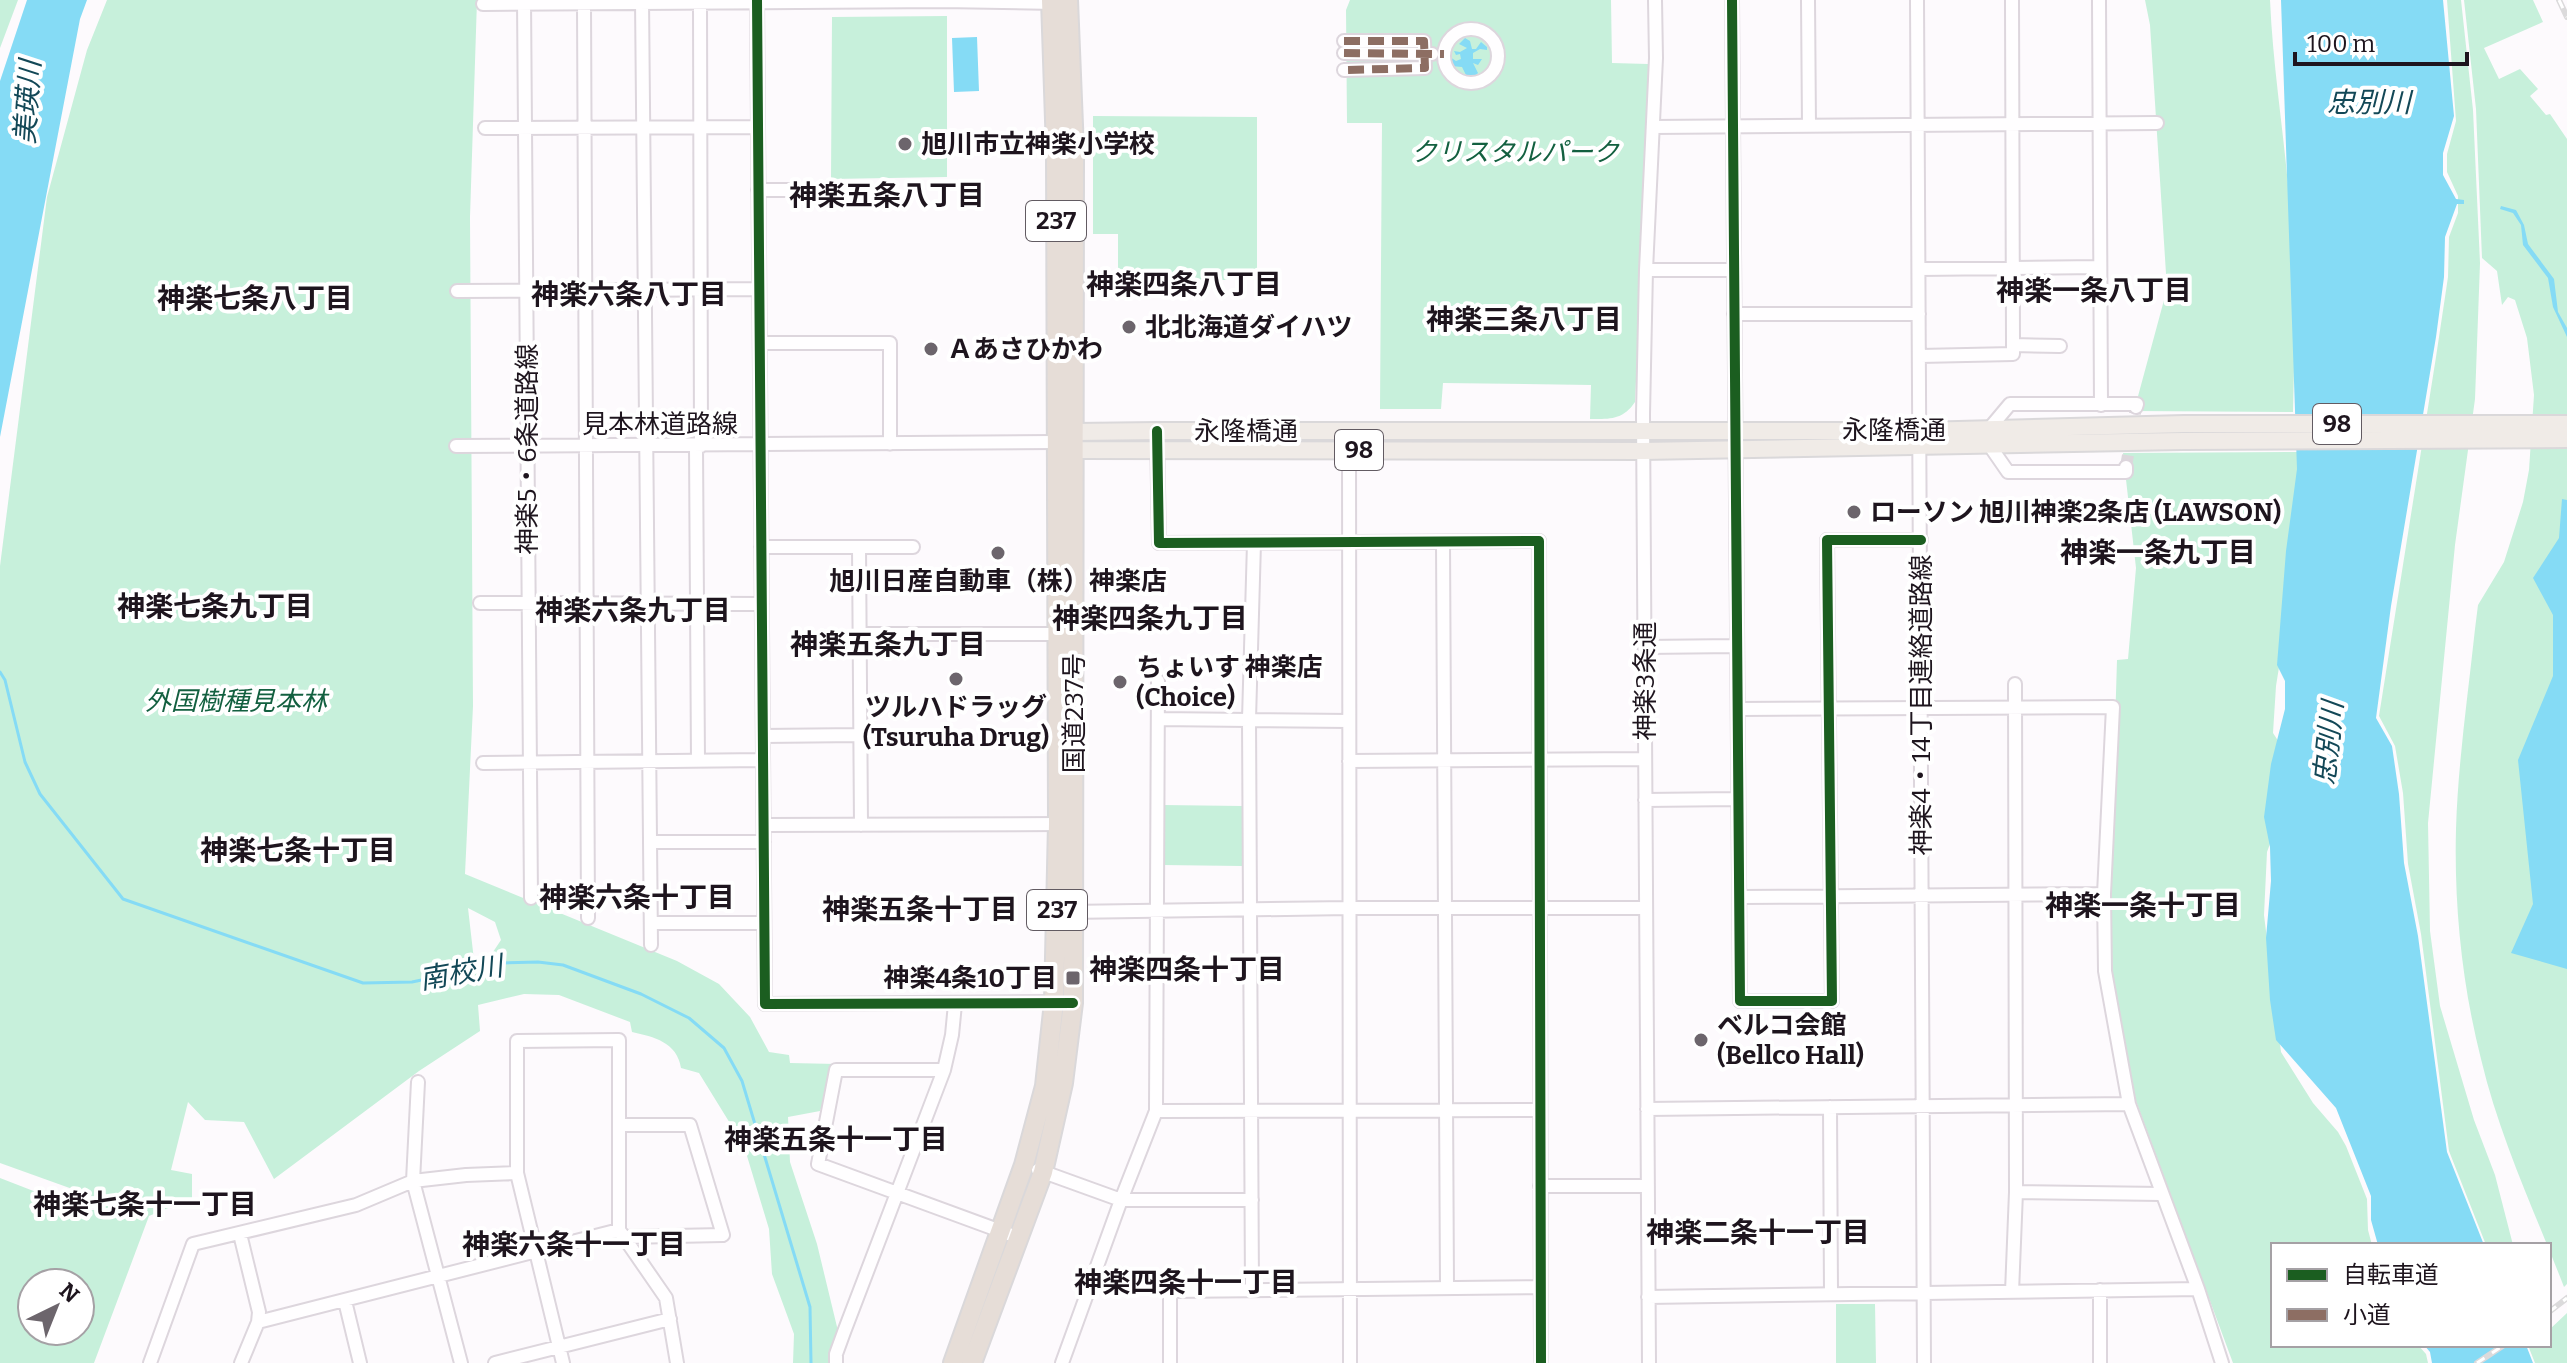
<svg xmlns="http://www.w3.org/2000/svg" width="2567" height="1363" font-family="Bitter,'Noto Sans JP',serif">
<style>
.green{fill:#c7f0db;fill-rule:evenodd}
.water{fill:#85dbf5}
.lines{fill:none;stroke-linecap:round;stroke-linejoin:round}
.stream{stroke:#85dbf5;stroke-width:3}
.minor-tunnel{stroke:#dcd8dc;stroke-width:12;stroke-dasharray:12 6;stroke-linecap:butt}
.minor-casing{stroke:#ddd6dd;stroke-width:16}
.major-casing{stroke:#dad8da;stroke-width:20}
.highway-casing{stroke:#dad8da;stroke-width:22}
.minor{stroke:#fffeff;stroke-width:12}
.major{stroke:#f0ebe7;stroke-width:16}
.highway{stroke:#e6ddd7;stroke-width:18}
.rail-casing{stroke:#dbdadb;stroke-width:6}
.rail{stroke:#fff;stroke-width:3;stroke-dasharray:9;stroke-linecap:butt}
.quiet{stroke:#8d6e63;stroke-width:8;stroke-dasharray:16 8;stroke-linecap:butt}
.cycleway-casing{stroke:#fff;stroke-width:15}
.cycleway{stroke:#1b5e20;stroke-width:10}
.poi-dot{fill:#6c656c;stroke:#fff;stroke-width:3}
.labels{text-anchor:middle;stroke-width:8;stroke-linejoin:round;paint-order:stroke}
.shield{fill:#fff;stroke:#625b62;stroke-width:2}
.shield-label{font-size:24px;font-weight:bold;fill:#1e151e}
.poi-label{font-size:26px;font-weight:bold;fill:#1e151e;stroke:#fff;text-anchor:start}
.park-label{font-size:26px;font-style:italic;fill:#136040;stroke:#fff}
.street-label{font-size:26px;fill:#1e151e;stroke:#fff}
.water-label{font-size:28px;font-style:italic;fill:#134857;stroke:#fff}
.neighbourhood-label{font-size:28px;font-weight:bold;fill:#1e151e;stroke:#fff}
</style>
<rect width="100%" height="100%" fill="#fdfafd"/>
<path class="green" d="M 0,0 L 18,0 L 0,48 Z
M 107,0 L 477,0 L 470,217 L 473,706 L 465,874 L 677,961 L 719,984 L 750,1017 L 769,1052 L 789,1055 L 790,1063 L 837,1064 L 820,1111 L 788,1117 L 790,1162 L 817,1244 L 838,1331 L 832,1363 L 793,1363 L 794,1334 L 772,1274 L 769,1229 L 744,1146 L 699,1073 L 681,1068 C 677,1042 654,1037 632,1032 L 630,1022 L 559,995 L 524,994 L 478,1005 L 480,1031 L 419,1071 L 274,1179 L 244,1122 L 205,1120 L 188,1102 L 171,1170 L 192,1174 L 192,1198 L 149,1216 L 94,1363 L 0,1363 L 0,1178 L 85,1211 L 101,1209 L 103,1200 L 0,1163 L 0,566 L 47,197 L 87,50 ZM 468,908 L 495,922 L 501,940 L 491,955 L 475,969 ZM 32,1283 L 80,1283 L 80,1331 L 32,1331 Z
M 1350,0 L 1611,0 L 1612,63 L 1648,64 L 1647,153 L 1635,402 C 1623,420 1610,419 1590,419 L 1591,385 L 1443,383 L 1441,409 L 1380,409 L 1382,123 L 1347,123 L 1346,10 Z
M 2145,0 L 2270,0 C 2273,70 2285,139 2290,209 C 2295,277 2295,344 2293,412 L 2134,411 L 2167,289 L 2150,25 Z
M 2447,0 L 2461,0 L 2473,110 L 2480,263 L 2475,399 L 2455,545 L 2428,823 L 2430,931 L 2440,1006 L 2474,1120 L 2495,1175 L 2513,1245 L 2486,1245 L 2449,1151 L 2421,934 L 2408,864 L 2403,793 L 2395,746 L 2379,716 L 2436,357 L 2448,277 L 2449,237 L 2458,213 L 2458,196 L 2447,172 L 2447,154 L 2456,121 Z
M 2464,0 L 2533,0 L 2543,22 L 2484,48 L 2499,79 L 2520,69 L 2538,89 L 2530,96 L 2546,115 L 2550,114 L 2567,139 L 2567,1284 L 2564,1287 C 2535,1212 2500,1139 2481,1059 C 2462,984 2454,906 2456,829 C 2458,762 2468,695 2475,629 L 2478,605 L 2504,562 L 2523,502 L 2529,470 L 2534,395 L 2527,338 L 2515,300 L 2508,297 L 2502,305 L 2497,271 L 2482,258 L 2476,109 Z
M 947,16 L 947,177 L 831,179 L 832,17 Z
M 1093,116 L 1257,117 L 1257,280 L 1118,280 L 1118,234 L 1093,234 Z
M 2299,452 L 2284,636 L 2276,686 L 2273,733 L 2286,753 L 2288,794 L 2267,852 L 2264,915 L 2281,1052 L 2313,1103 L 2338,1132 L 2346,1146 L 2367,1199 L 2368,1230 L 2372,1245 L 2273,1245 L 2273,1345 L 2418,1345 L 2426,1354 L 2428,1363 L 2233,1363 L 2136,1101 L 2112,970 L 2110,890 L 2117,660 L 2128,659 L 2136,568 L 2123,453 Z
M 1163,805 L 1242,806 L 1242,866 L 1162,865 Z
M 1836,1304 L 1875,1304 L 1876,1363 L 1836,1363 Z
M 2567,1313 L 2567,1363 L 2535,1363 L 2529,1348 L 2533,1345 L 2549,1345 L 2549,1330 Z"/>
<path class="water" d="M 27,0 L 87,0 L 80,19 L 0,437 L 0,81 Z
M 2281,0 L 2443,0 L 2454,116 L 2443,153 L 2443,175 L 2456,199 L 2464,200 L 2464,204 L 2457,204 L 2445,237 L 2444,277 L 2436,337 L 2391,606 L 2376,718 L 2392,746 L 2399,794 L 2404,863 L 2418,936 L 2447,1152 L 2484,1245 L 2378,1245 L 2371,1220 L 2371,1196 L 2336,1108 L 2276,1040 L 2270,1000 L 2266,938 L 2271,881 L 2270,847 L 2264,817 L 2271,764 L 2285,709 L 2285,681 L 2277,665 L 2286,551 L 2297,469 Z
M 977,37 L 979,91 L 954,92 L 952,38 Z
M 1465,38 L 1470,41 L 1472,49 L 1476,49 L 1481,42 L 1487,47 L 1487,50 L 1480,49 L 1473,53 L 1473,59 L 1482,59 L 1478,65 L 1473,63 L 1478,73 L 1473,78 L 1467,77 L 1462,67 L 1451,66 L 1448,62 L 1450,57 L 1456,61 L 1461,59 L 1460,54 L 1456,55 L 1454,51 L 1460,52 L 1467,48 L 1459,44 Z
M 2501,206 L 2516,210 L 2524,225 L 2528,244 L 2554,279 L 2558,312 L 2567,328 L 2567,337 L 2553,307 L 2548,278 L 2523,245 L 2521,225 L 2513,213 L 2500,209 Z
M 2562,499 L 2567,500 L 2567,969 L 2511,953 L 2533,904 L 2518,760 L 2553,676 L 2553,615 L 2533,578 L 2559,538 Z
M 2424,1345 L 2526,1345 L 2533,1363 L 2432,1363 L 2430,1352 Z"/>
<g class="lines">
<path class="stream" d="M 0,672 L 5,680 L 25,762 L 40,794 L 123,899 L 363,983 L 412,982 L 503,963 L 538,962 L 563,965 L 641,994 L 689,1018 L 724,1048 L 742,1081 L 810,1307 L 811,1363"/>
<path class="minor-tunnel" d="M 2126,467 L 2136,407"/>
<defs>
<path id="minor" d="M 524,0 L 531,898
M 642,0 L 651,945
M 757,0 L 765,1004 L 1058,1002
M 1732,0 L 1740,1001 L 1832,1001 L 1827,540 L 1921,540
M 1808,0 L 1809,126
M 1917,0 L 1924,1363
M 2012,0 L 2013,345 L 2060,346
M 2099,0 L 2101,405
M 700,2 L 701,446
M 483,4 L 943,1 L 1057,3
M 584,4 L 588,918
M1444 56a27 27 0 1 1 54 0a27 27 0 1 1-54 0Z
M 1344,41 L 1424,41 L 1425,68 L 1344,70
M 1344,53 L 1432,54
M 1653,127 L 2157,123
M 485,128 L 758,127
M 758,190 L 821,190
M 1919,269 L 2099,267
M 1646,270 L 1734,270
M 457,291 L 759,289
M 1734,314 L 1919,314
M 760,343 L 890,343 L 890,444
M 1920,356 L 2013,354 L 2013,345
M 1989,429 L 2010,404 L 2137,404 L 2136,407
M 1157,431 L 1159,543 L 1539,541 L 1541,1363
M 1349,431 L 1350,1363
M 456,446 L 1056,442
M 696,446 L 698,761
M 1990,446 L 2008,472 L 2126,472 L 2126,467
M 1443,542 L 1447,1287
M 761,547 L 913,547
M 859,547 L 861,825
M 480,603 L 762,604
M 860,634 L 1063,634
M 1645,647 L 1736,646
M 1738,709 L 2113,707 L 2104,894 L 2105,971 L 2129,1104 L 2198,1289 L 2222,1363
M 1158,719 L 1349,721
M 763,736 L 860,735
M 1349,761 L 1645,759
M 483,763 L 763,760
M 1645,800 L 1738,799
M 764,825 L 1064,824
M 650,842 L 764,842
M 1740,897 L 2104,894
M 1068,912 L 1349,908 L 1646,908
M 651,923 L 764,923
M 944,1070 L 836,1070 L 818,1164 L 1017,1237
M 418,1082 L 413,1181 L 461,1363
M 1830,1107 L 1831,1294
M 1647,1109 L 2129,1104
M 1156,1111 L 1539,1110
M 619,1125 L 690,1125 L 723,1235 L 624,1237
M 1038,1170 L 1121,1200 L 1252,1200
M 1540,1186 L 1648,1186
M 2016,1192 L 2161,1194
M 240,1234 L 259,1312 L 258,1322 L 241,1363
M 1252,1290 L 1249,719 L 1254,543
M 2012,1292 L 2016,1192 L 2015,684
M 1648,1297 L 2198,1289
M 345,1301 L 360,1363
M 258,1322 L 619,1230
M 150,1363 L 193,1244 L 356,1205 L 413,1181 L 466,1175 L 517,1173
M 495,1363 L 670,1319
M 563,1363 L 517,1173 L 517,1041 L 619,1040 L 619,1230 L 666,1298 L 677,1363
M 836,1363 L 836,1354 L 844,1332 L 944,1070 L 952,1035 L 955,1004
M 1062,1363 L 1121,1200 L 1156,1111 L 1158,681
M 1170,1363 L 1170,1291 L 1539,1287
M 1649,1363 L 1643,414 L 1646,270 L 1656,58 L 1655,0
M 2100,1363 L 2100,1290"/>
<path id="major" d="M 1065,438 L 1075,432 L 1157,431 L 1920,431 L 2184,424 L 2567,424
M 1065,446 L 1075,450 L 1643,451 L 2183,441 L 2567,439"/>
<path id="highway" d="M 953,1363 L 1024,1165 L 1045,1086 L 1054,1002 L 1058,824 L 1056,150 L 1051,0
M 972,1363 L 1043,1172 L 1063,1083 L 1073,1003 L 1074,150 L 1068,0"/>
</defs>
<use href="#minor" class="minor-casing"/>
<use href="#major" class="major-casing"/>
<use href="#highway" class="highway-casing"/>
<use href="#minor" class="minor"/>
<use href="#major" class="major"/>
<use href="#highway" class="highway"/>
<defs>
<path id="rail" d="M 2559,0 L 2567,17
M 2549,1312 L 2567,1298
M 2477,1363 L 2504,1345"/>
</defs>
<use href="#rail" class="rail-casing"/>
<use href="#rail" class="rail"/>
<path class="quiet" d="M 1344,41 L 1424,41 L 1425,68 L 1344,70
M 1344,53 L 1444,54"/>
<defs>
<path id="cycleway" d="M 757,0 L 765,1004 L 1073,1003
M 1732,0 L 1740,1001 L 1832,1001 L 1827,540 L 1921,540
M 1157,431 L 1159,543 L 1539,541 L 1541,1363"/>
</defs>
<use href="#cycleway" class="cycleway-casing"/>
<use href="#cycleway" class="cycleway"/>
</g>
<g class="poi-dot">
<circle cx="905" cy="144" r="8"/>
<circle cx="1129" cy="327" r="8"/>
<circle cx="931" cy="349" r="8"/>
<circle cx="1854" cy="512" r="8"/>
<circle cx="998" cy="553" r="8"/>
<circle cx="956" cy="679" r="8"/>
<circle cx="1120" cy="682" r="8"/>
<rect x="1065" y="970" width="16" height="16" rx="4"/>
<circle cx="1701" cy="1040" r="8"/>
</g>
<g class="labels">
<g class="shield">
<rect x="1026" y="201" width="60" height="40" rx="6"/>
<rect x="2313" y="404" width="48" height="40" rx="6"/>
<rect x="1335" y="430" width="48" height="40" rx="6"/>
<rect x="1027" y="890" width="60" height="40" rx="6"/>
</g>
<g class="shield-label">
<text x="1056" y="229">237</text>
<text x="2337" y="432">98</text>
<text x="1359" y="458">98</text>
<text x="1057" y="918">237</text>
</g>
<g class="poi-label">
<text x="921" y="153">旭川市立神楽小学校</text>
<text x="1145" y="336">北北海道ダイハツ</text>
<text x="947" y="358">Ａあさひかわ</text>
<text x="1870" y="521">ローソン 旭川神楽2条店 (LAWSON)</text>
<text x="998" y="590" text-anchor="middle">旭川日産自動車（株）神楽店</text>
<text x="1136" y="676">ちょいす 神楽店<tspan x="1136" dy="30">(Choice)</tspan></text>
<text x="956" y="716" text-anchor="middle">ツルハドラッグ<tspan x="956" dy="30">(Tsuruha Drug)</tspan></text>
<text x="1057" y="987" text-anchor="end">神楽4条10丁目</text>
<text x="1717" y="1034">ベルコ会館<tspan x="1717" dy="30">(Bellco Hall)</tspan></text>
</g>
<g class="park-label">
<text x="1515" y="161">クリスタルパーク</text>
<text x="236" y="710">外国樹種見本林</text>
</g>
<g class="street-label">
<text x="660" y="433">見本林道路線</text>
<text x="1894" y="439">永隆橋通</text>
<text x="1246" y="440">永隆橋通</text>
<text transform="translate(527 449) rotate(-90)" y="9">神楽5・6条道路線</text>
<text transform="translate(1645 681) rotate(-90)" y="9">神楽3条通</text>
<text transform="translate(1921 705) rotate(-90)" y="9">神楽4・14丁目連絡道路線</text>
<text transform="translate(1074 713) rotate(-90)" y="9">国道237号</text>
</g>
<g class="water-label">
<text transform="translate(27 102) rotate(-86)" y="10">美瑛川</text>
<text x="2369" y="112">忠別川</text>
<text transform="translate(2328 743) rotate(-84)" y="10">忠別川</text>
<text transform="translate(461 972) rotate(-10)" y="10">南校川</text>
</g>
<g class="neighbourhood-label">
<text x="887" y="205">神楽五条八丁目</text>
<text x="1184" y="294">神楽四条八丁目</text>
<text x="2094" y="300">神楽一条八丁目</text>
<text x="629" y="304">神楽六条八丁目</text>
<text x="255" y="308">神楽七条八丁目</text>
<text x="1524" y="329">神楽三条八丁目</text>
<text x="2158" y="562">神楽一条九丁目</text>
<text x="215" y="616">神楽七条九丁目</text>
<text x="633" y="620">神楽六条九丁目</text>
<text x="1150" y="628">神楽四条九丁目</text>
<text x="888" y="654">神楽五条九丁目</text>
<text x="298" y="860">神楽七条十丁目</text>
<text x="637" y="907">神楽六条十丁目</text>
<text x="2143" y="915">神楽一条十丁目</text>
<text x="920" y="919">神楽五条十丁目</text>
<text x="1187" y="979">神楽四条十丁目</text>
<text x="836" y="1149">神楽五条十一丁目</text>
<text x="145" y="1214">神楽七条十一丁目</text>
<text x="1758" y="1242">神楽二条十一丁目</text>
<text x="574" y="1254">神楽六条十一丁目</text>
<text x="1186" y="1292">神楽四条十一丁目</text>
</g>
</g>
<rect x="2271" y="1243" width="280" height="104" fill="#ffffff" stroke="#a5a1a5" stroke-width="2"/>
<rect x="2287" y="1269" width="40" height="12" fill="#1b5e20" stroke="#a5a1a5" stroke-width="2"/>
<text x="2343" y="1283" font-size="24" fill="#1e151e">自転車道</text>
<rect x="2287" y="1309" width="40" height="12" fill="#8d6e63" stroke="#a5a1a5" stroke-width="2"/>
<text x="2343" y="1323" font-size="24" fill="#1e151e">小道</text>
<g transform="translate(56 1307) rotate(43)"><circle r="38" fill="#ffffff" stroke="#a5a1a5" stroke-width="2"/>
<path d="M0-6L14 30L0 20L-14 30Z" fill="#6c656c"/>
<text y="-12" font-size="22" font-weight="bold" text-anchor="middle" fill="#1e151e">N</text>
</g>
<path d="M2295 52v12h172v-12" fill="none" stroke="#1e151e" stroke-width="4"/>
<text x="2307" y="52" font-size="24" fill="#1e151e" stroke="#ffffff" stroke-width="6" paint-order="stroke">100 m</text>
</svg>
